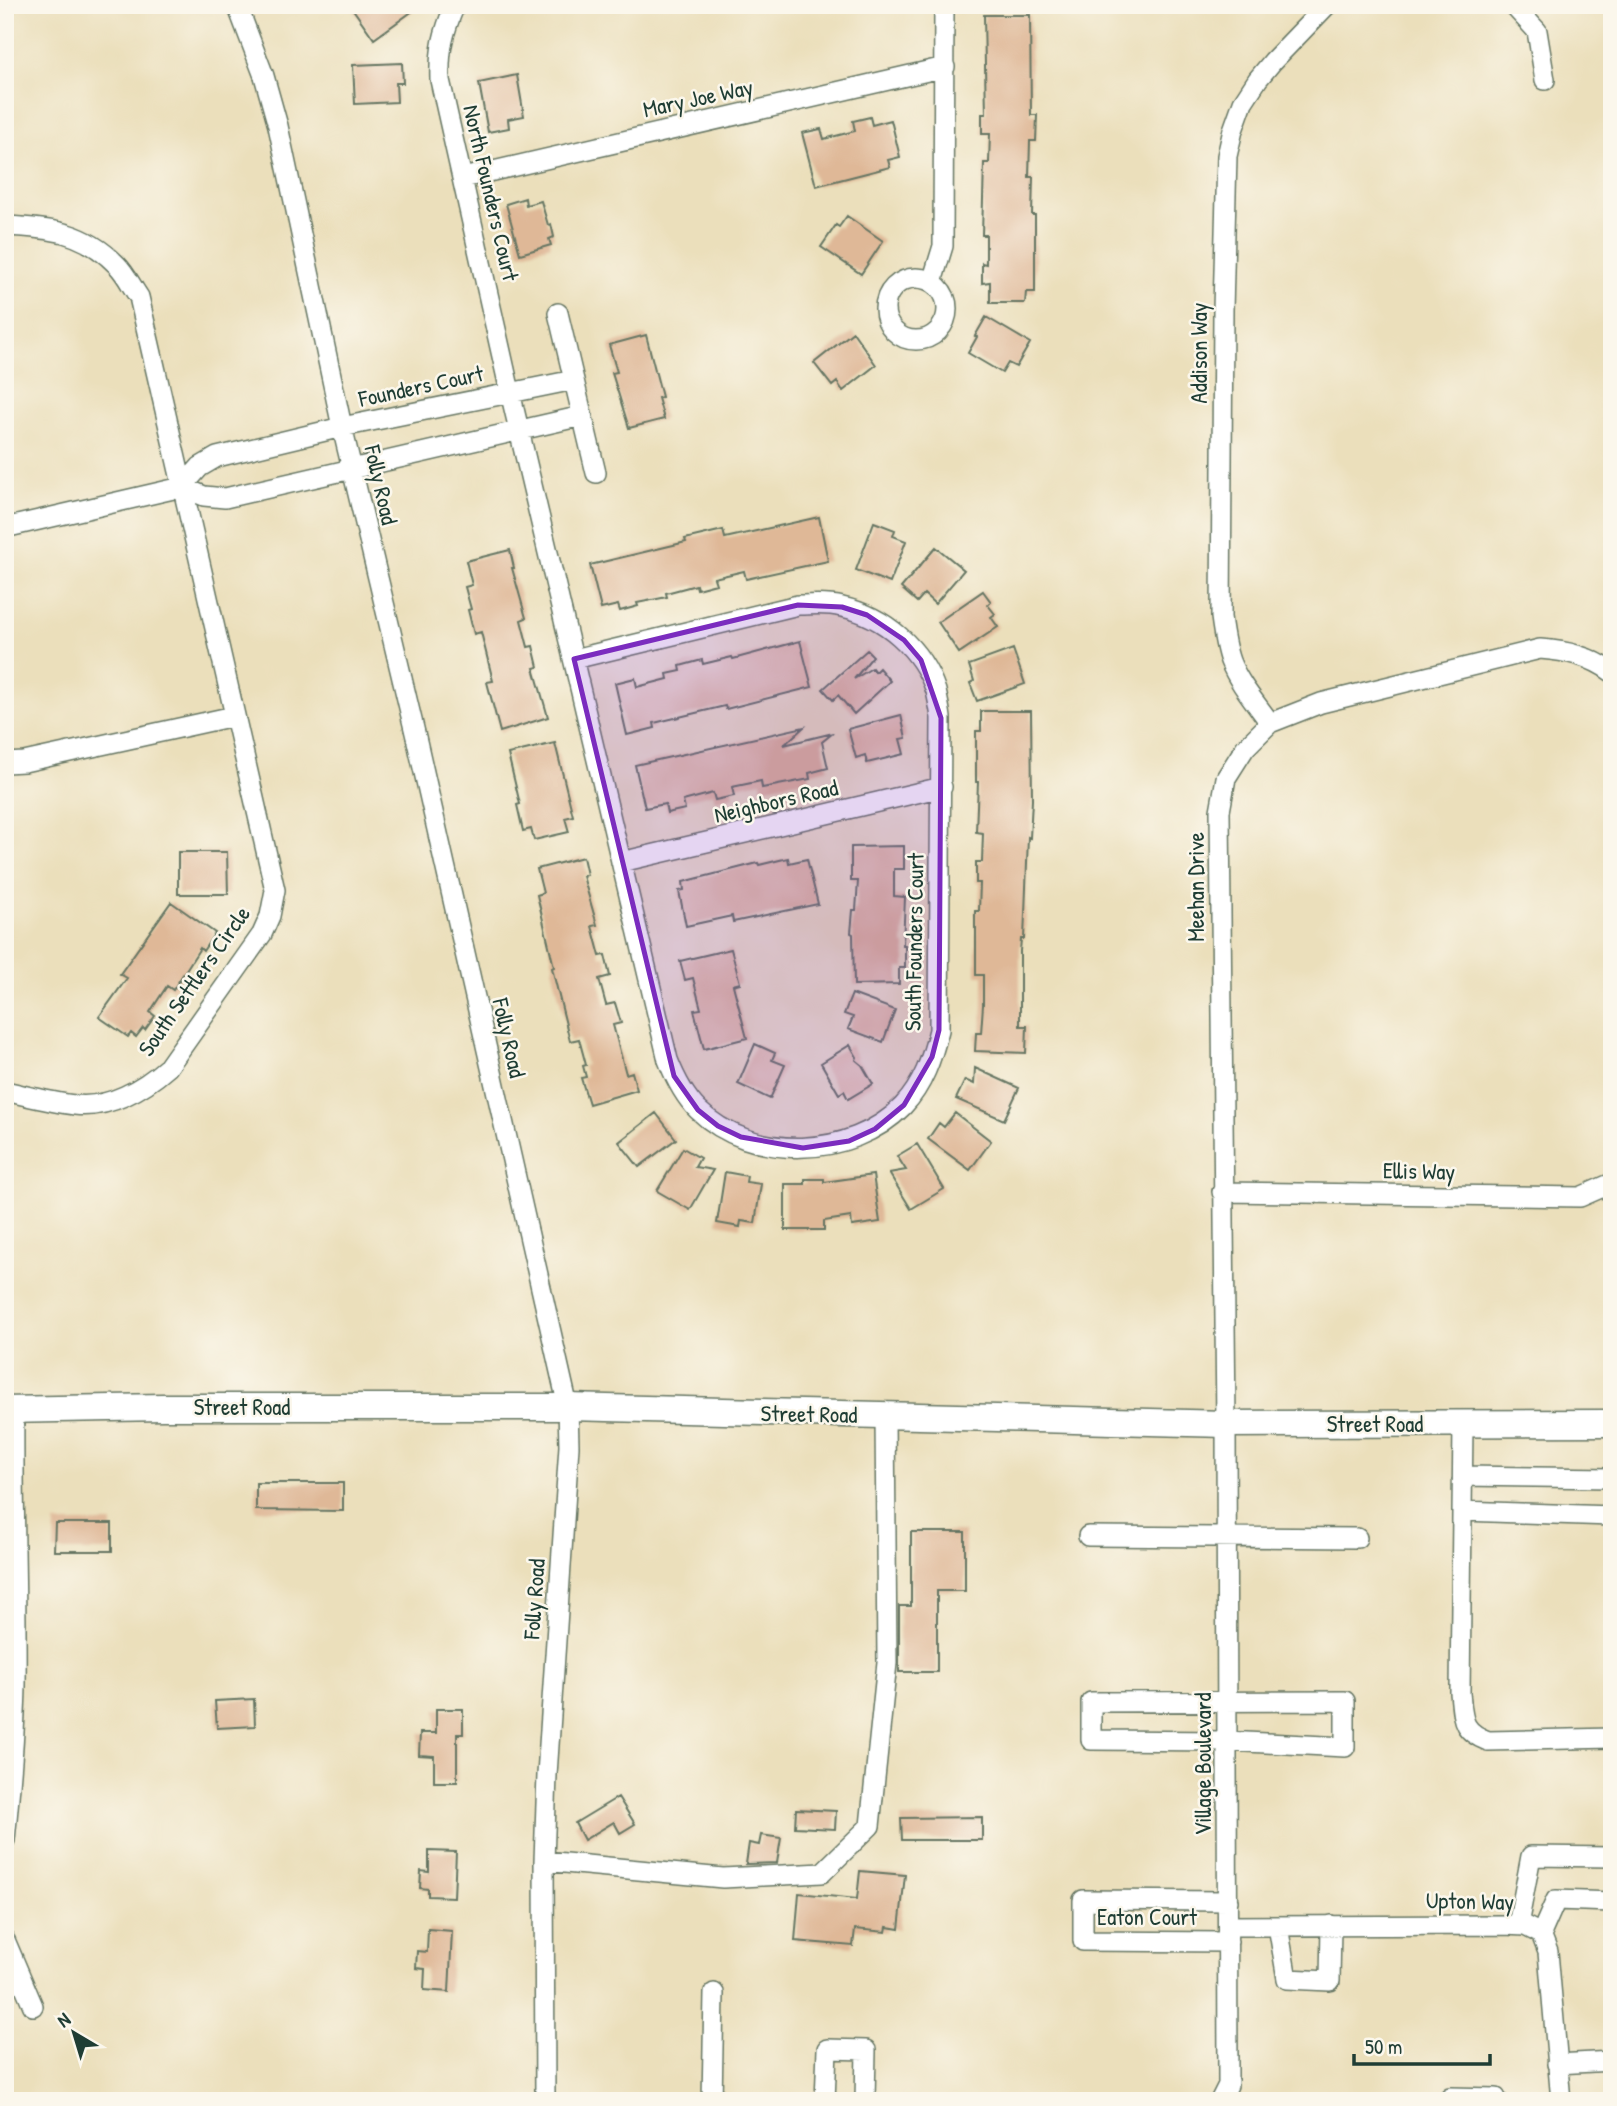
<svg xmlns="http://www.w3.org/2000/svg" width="1617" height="2106" font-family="'Patrick Hand',sans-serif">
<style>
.building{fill:#dfb897}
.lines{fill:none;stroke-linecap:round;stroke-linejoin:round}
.minor-casing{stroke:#667663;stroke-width:22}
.major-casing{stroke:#667663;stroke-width:29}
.minor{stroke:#fff;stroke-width:19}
.major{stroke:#fff;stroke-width:26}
.marked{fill:#7b2cbf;fill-opacity:0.2;stroke:#7b2cbf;stroke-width:5;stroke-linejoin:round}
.labels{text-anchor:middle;stroke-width:5;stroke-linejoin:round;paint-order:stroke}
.street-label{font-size:23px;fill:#1f3d34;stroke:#fbf7ec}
</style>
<rect width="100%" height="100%" fill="#fbf7ec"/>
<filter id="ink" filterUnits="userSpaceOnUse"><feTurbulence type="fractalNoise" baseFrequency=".0143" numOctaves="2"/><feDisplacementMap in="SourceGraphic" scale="14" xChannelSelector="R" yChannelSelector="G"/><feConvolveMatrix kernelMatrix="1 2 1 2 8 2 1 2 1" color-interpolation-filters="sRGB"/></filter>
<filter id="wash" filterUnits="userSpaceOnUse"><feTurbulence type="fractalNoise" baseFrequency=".00686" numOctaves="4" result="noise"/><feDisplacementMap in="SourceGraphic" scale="28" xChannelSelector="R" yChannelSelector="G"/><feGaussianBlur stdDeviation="1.57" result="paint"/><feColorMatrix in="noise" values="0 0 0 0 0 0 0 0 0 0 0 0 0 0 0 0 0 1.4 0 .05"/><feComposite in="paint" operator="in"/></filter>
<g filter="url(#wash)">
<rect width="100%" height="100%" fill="#ebdfbb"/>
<g id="blocks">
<path class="building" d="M 350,5 L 421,5 L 374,39 Z
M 984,15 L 1030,15 L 1031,115 L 1037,115 L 1036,141 L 1030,141 L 1029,177 L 1033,177 L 1032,215 L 1035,215 L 1035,292 L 1026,292 L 1025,303 L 990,303 L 990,282 L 982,283 L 982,263 L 986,264 L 986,235 L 982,235 L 984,163 L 989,163 L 990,134 L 982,134 L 982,114 L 986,114 Z
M 402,63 L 403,83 L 396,83 L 397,102 L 355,104 L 353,65 Z
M 517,75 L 524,116 L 508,119 L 509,128 L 488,132 L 479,83 Z
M 870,117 L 872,125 L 891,120 L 900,157 L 888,160 L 890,167 L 816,186 L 802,133 L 821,129 L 824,139 L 855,131 L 853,121 Z
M 525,198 L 526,205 L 541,201 L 548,225 L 551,224 L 554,237 L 549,239 L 551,245 L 520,254 L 506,204 Z
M 847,216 L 883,241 L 861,274 L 821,247 L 836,225 L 839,227 Z
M 986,317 L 1030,343 L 1016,367 L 1008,363 L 1002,373 L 968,353 L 977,337 L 975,336 Z
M 853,332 L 876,365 L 843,391 L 837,382 L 832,386 L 814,363 Z
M 646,335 L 662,397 L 658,398 L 664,419 L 629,428 L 612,373 L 617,372 L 609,345 Z
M 819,517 L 828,561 L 746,579 L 744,571 L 714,578 L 716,584 L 697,589 L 696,585 L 666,593 L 667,597 L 637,603 L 638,606 L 620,611 L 618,605 L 601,609 L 590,565 L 686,542 L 685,539 L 723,530 L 725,538 Z
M 874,522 L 895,530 L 893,536 L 906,541 L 890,583 L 856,570 Z
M 936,547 L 964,570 L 935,604 L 924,594 L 917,602 L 901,588 Z
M 510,550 L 514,568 L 512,568 L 526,618 L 521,620 L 528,647 L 533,646 L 538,667 L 534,668 L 548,717 L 500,732 L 487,682 L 493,681 L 481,632 L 474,634 L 468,610 L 471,609 L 465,587 L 472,585 L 466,561 Z
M 983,591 L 991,602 L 988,605 L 995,614 L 991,617 L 998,627 L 959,653 L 938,622 Z
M 800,641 L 812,687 L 726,709 L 725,706 L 654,723 L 655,728 L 627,735 L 615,683 L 635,678 L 637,687 L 668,679 L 667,674 L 681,671 L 680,666 L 702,660 L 703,664 L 732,657 L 733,659 Z
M 1013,649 L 1025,684 L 977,701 L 970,683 L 974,681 L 969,665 Z
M 867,650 L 873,656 L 854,679 L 872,668 L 875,672 L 879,668 L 890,681 L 854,714 L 838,695 L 833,700 L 823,689 Z
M 981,711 L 1031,711 L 1032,800 L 1030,838 L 1028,837 L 1024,939 L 1021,939 L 1020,951 L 1020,1026 L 1027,1026 L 1026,1053 L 975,1051 L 976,1033 L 981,1033 L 983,1005 L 983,975 L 976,975 L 976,928 L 975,928 L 975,911 L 979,911 L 980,883 L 976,883 L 976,862 L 982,862 L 983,833 L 976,832 L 978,782 L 976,782 L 976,731 L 981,731 Z
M 901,715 L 906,738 L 900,739 L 904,754 L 867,763 L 865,755 L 856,758 L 848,729 Z
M 804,727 L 784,745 L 833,733 L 822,742 L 828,768 L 809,773 L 810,779 L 762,788 L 761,781 L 732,787 L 734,796 L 715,800 L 713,793 L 683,801 L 685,809 L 667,813 L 665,804 L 645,808 L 635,765 Z
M 555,743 L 573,816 L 565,818 L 569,832 L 534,840 L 531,829 L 523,831 L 517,805 L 520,804 L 508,754 Z
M 904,846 L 904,869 L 894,869 L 894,896 L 905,897 L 903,945 L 905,945 L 905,968 L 899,968 L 899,984 L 854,985 L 853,934 L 851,933 L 853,910 L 856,910 L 858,881 L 851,881 L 851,847 Z
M 178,852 L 227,852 L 228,894 L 178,894 Z
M 583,857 L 587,875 L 583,876 L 597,925 L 592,926 L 600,956 L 605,955 L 610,976 L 599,979 L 606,1005 L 615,1003 L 621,1023 L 613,1025 L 626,1074 L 632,1072 L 637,1090 L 589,1104 L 581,1078 L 586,1077 L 583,1066 L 586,1065 L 579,1039 L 570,1041 L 552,968 L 554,967 L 537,895 L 543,893 L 537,869 Z
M 788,858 L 789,863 L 807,859 L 818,904 L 733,922 L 732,916 L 686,926 L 679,891 L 684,890 L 683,882 L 758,863 L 759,865 Z
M 171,902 L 215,933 L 203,951 L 200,948 L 173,990 L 167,986 L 150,1012 L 155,1016 L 145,1030 L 143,1028 L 136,1037 L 131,1033 L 128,1037 L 99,1017 L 127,978 L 120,974 Z
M 731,949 L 740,983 L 733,985 L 747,1038 L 704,1049 L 694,1010 L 701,1009 L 693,978 L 685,980 L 680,961 Z
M 852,994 L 895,1010 L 883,1042 L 848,1029 L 853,1017 L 844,1014 Z
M 755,1044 L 775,1053 L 772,1060 L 785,1065 L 770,1099 L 738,1084 Z
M 850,1045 L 857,1057 L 856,1060 L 862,1065 L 873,1084 L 848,1099 L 844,1091 L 839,1094 L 821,1063 Z
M 975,1068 L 1019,1088 L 1004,1120 L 956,1099 L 965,1080 L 974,1084 Z
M 656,1113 L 676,1139 L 639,1167 L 619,1142 Z
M 955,1113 L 991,1141 L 970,1170 L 928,1139 L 939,1123 L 944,1127 Z
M 917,1144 L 944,1189 L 911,1209 L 889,1173 L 906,1170 L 897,1156 Z
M 683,1148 L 700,1158 L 695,1167 L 713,1170 L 690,1210 L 657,1191 Z
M 725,1172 L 747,1176 L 746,1182 L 761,1184 L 755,1223 L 741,1221 L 740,1227 L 717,1223 Z
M 873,1175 L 880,1222 L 852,1226 L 851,1217 L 824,1221 L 824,1230 L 785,1230 L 785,1184 L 805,1184 L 805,1179 L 824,1179 L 824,1182 Z
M 256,1483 L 343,1483 L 343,1511 L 256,1510 Z
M 55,1523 L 112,1523 L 112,1551 L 54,1551 Z
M 911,1532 L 965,1532 L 965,1591 L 937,1591 L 937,1672 L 899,1672 L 899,1606 L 911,1606 Z
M 254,1699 L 255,1726 L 217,1728 L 215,1701 Z
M 436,1709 L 463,1709 L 463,1734 L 457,1734 L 457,1782 L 434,1782 L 434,1756 L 419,1755 L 420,1733 L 436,1733 Z
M 618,1797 L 635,1824 L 620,1833 L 614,1822 L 584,1840 L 575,1823 Z
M 796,1809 L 836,1811 L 835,1829 L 795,1827 Z
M 982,1817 L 982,1840 L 902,1840 L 901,1818 Z
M 761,1835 L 781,1838 L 777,1863 L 746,1864 L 749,1843 L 759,1845 Z
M 429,1851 L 456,1852 L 454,1897 L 428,1896 L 428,1889 L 420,1888 L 421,1871 L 429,1872 Z
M 860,1871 L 905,1875 L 899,1929 L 887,1927 L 886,1932 L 855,1929 L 853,1946 L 795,1941 L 799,1893 L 857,1899 Z
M 428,1929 L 452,1931 L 449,1992 L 424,1990 L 425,1969 L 416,1968 L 417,1951 L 427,1952 Z"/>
</g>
</g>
<g filter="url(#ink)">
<use href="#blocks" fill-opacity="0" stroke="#667663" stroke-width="2"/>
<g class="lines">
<defs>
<path id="minor" d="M 237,5 L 264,76 L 278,126 L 342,427 L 416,737 L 568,1407 L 569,1446 L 547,1775 L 544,1861 L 545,2101
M 455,5 C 443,33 439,50 440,80 L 510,392 L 668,1060 C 675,1078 684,1096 698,1110 C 751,1162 852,1159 903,1106 C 923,1085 932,1058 939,1030 L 941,718 C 940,709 938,700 936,691 C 922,649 885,616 842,607 C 827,603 813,605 798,605 L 574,659
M 1513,5 L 1537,31 L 1545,80
M 463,178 L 945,67
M 5,226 C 50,228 84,231 117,265 C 126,274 132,287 139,297 L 275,890 L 270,916 L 262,934 L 168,1067 C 143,1089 109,1109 75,1105 C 51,1102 28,1096 5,1091
M885 309a31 31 0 1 1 62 0a31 31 0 1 1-62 0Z
M 932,282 L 943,246 L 944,5
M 558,313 L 596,473
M 182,487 L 200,467 L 217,457 L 342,427 L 574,380
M 5,526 L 13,526 L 182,487 L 204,496 L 225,498 L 582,416
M 1270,723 C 1256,703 1239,684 1230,661 C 1225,647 1223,632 1221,617 L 1223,310 L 1227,156 L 1233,130 L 1243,102 L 1258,79 L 1273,61 L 1327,5
M 5,763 L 24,762 L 234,716
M 621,862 L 942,787
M 1222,1192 L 1580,1197 L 1612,1183
M 1463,1424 L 1460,1693 C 1463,1719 1461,1731 1488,1741 L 1612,1738
M 1463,1476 L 1612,1478
M 1463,1511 L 1612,1516
M 1088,1536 L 1357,1538
M 1345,1701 L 1345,1747 L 1227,1741 L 1091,1740 L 1091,1702 Z
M 5,1840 C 10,1789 15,1738 16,1686 C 17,1594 13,1502 14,1410
M 544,1861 L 723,1878 L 822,1873 L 870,1826 L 887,1663 L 885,1416
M 1228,1901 L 1083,1900 L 1083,1941 L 1228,1942
M 1518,1925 L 1531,1856 L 1612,1857
M 1228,1926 L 1504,1925 L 1525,1926 L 1541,1934 L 1548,1952 L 1561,2101
M 1278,1926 L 1287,1979 L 1330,1981 L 1331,1925
M 1541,1934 L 1556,1900 L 1612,1902
M 5,1940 L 33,2006
M 1557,2064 L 1612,2061
M 712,2101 L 714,1993
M 825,2101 L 827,2049 L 866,2050 L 865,2101
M 1220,2101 L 1228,2085 L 1226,1424 L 1220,811 L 1226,778 L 1245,748 L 1270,723 L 1321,703 L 1540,649 C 1567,651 1590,656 1612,672
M 1450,2101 L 1450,2097 L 1496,2098 L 1497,2101"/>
<path id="major" d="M 5,1410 L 163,1407 L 568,1407 L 1226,1424 L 1612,1423"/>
</defs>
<use href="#minor" class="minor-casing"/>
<use href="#major" class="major-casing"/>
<use href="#minor" class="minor"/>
<use href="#major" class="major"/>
</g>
</g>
<path class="marked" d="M 798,605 L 842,607 L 867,615 L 904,640 L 921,660 L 941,718 L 939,1030 L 932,1057 L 904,1105 L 875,1129 L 849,1141 L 803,1148 L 741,1137 L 718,1126 L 698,1110 L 674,1076 L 574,659 Z"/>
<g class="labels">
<g class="street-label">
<text transform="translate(698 98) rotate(-12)" y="8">Mary Joe Way</text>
<text transform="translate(491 193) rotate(77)" y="8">North Founders Court</text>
<text transform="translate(1199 353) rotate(-90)" y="8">Addison Way</text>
<text transform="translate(421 386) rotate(-12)" y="8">Founders Court</text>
<text transform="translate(381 485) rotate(77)" y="8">Folly Road</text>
<text transform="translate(776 801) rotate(-13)" y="8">Neighbors Road</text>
<text transform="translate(1196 887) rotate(-90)" y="8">Meehan Drive</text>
<text transform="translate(914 942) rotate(-89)" y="8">South Founders Court</text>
<text transform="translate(194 981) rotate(-55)" y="8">South Settlers Circle</text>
<text transform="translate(509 1038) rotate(77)" y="8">Folly Road</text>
<text transform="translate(1419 1171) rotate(1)" y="8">Ellis Way</text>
<text x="242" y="1415">Street Road</text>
<text transform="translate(809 1414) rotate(1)" y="8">Street Road</text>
<text x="1375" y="1432">Street Road</text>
<text transform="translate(534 1599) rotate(-86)" y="8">Folly Road</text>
<text transform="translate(1203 1764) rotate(-90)" y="8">Village Boulevard</text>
<text transform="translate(1470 1901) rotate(1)" y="8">Upton Way</text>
<text x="1147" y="1925">Eaton Court</text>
</g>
</g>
<rect width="1617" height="2106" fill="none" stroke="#fbf7ec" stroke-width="28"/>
<g transform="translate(74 2033) rotate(322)" stroke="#fbf7ec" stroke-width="5" paint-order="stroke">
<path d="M0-5L12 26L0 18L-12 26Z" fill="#1f3d34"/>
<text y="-10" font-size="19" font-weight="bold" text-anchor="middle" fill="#1f3d34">N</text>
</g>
<path d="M1354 2054v10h136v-10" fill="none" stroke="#1f3d34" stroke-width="3.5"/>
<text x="1365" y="2054" font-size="21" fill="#1f3d34" stroke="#fbf7ec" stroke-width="5" paint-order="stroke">50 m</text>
</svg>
